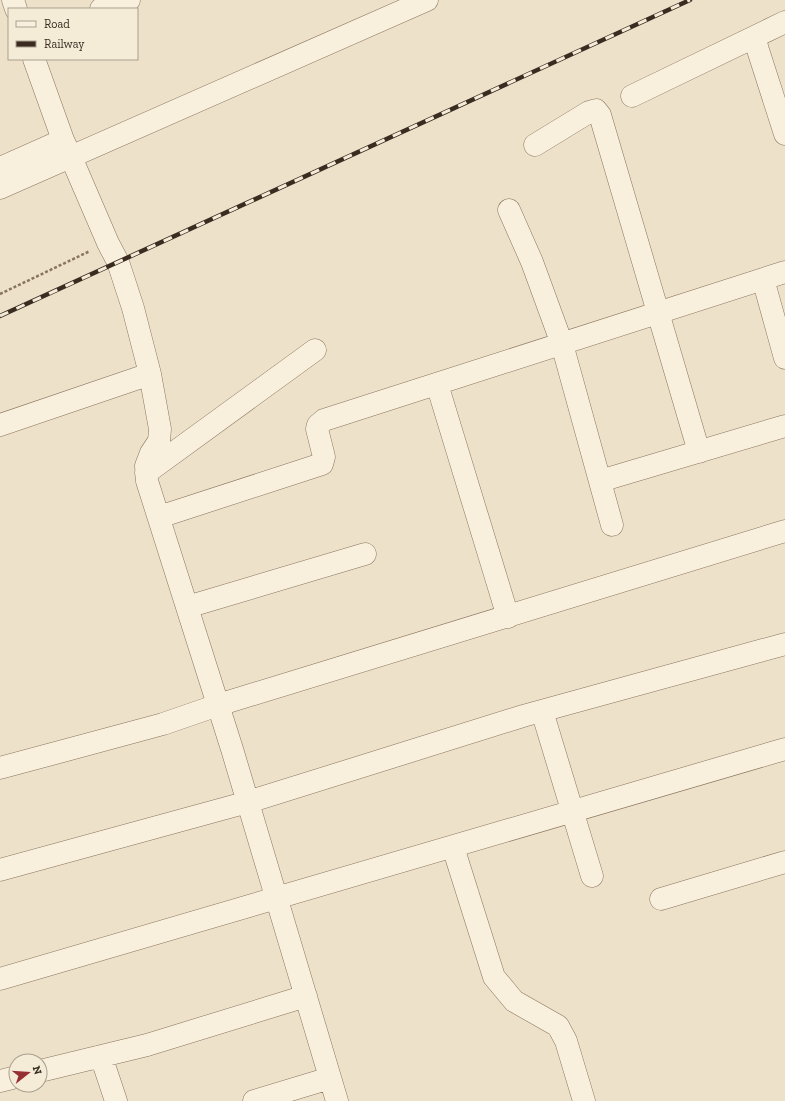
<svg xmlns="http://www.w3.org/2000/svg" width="785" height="1101" font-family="'Zilla Slab',serif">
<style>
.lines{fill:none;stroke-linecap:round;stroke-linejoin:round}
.minor-casing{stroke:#89745e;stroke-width:23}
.path{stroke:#89745e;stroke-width:2.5;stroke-dasharray:3 2;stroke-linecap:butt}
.minor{stroke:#f8efdc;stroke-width:22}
.rail-casing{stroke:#3a2c21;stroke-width:4.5}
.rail{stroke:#f5ecd8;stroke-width:3;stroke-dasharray:9;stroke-linecap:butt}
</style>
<rect width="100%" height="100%" fill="#ede1c9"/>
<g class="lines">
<defs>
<path id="minor" d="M 13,0 L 16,9
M 101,9 L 129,0
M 751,39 L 756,43 L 758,50 L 785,134
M 34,59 L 63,140 L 71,157 L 108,243 L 118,262 L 133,308 L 150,374 L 160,429 L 159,441 L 151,453 L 146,466 L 147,481 L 232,749 L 337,1101
M 632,96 L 785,22
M 535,145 L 589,112 L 596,110 L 600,115 L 699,452
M 0,168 L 63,140
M 0,188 L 427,0
M 509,210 L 532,262 L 562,344 L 612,525
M 763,279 L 785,358
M 437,384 L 508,617
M 0,425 L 150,374
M 146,473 L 315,350
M 600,481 L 785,426
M 159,517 L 322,464 L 324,457 L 317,429 L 318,425 L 324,420 L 785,272
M 187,607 L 365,554
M 542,711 L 592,876
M 0,768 L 163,724 L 218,705 L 785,531
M 453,847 L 494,977 L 514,1001 L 558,1026 L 566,1041 L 584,1101
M 0,870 L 248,802 L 523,716 L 785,644
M 661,899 L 785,862
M 0,979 L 785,749
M 101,1056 L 116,1101
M 40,1071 L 147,1045 L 306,996
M 0,1081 L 16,1077
M 254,1101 L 330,1078"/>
</defs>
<use href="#minor" class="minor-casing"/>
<path class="path" d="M 0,294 L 90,251"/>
<use href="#minor" class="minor"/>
<defs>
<path id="rail" d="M 0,316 L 690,0"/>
</defs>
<use href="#rail" class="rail-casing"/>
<use href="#rail" class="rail"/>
</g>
<rect x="8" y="8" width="130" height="52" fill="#f5ecd8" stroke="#aa9f8f"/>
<rect x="16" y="21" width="20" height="6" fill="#f8efdc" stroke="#aa9f8f"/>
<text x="44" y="28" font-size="12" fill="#3a2c21">Road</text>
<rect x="16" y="41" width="20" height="6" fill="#3a2c21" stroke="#aa9f8f"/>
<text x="44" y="48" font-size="12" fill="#3a2c21">Railway</text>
<g transform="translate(28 1073) rotate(73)"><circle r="19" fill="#f5ecd8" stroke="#aa9f8f"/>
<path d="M0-3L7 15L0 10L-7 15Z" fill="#953033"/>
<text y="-6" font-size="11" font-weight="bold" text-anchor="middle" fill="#3a2c21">N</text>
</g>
</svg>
